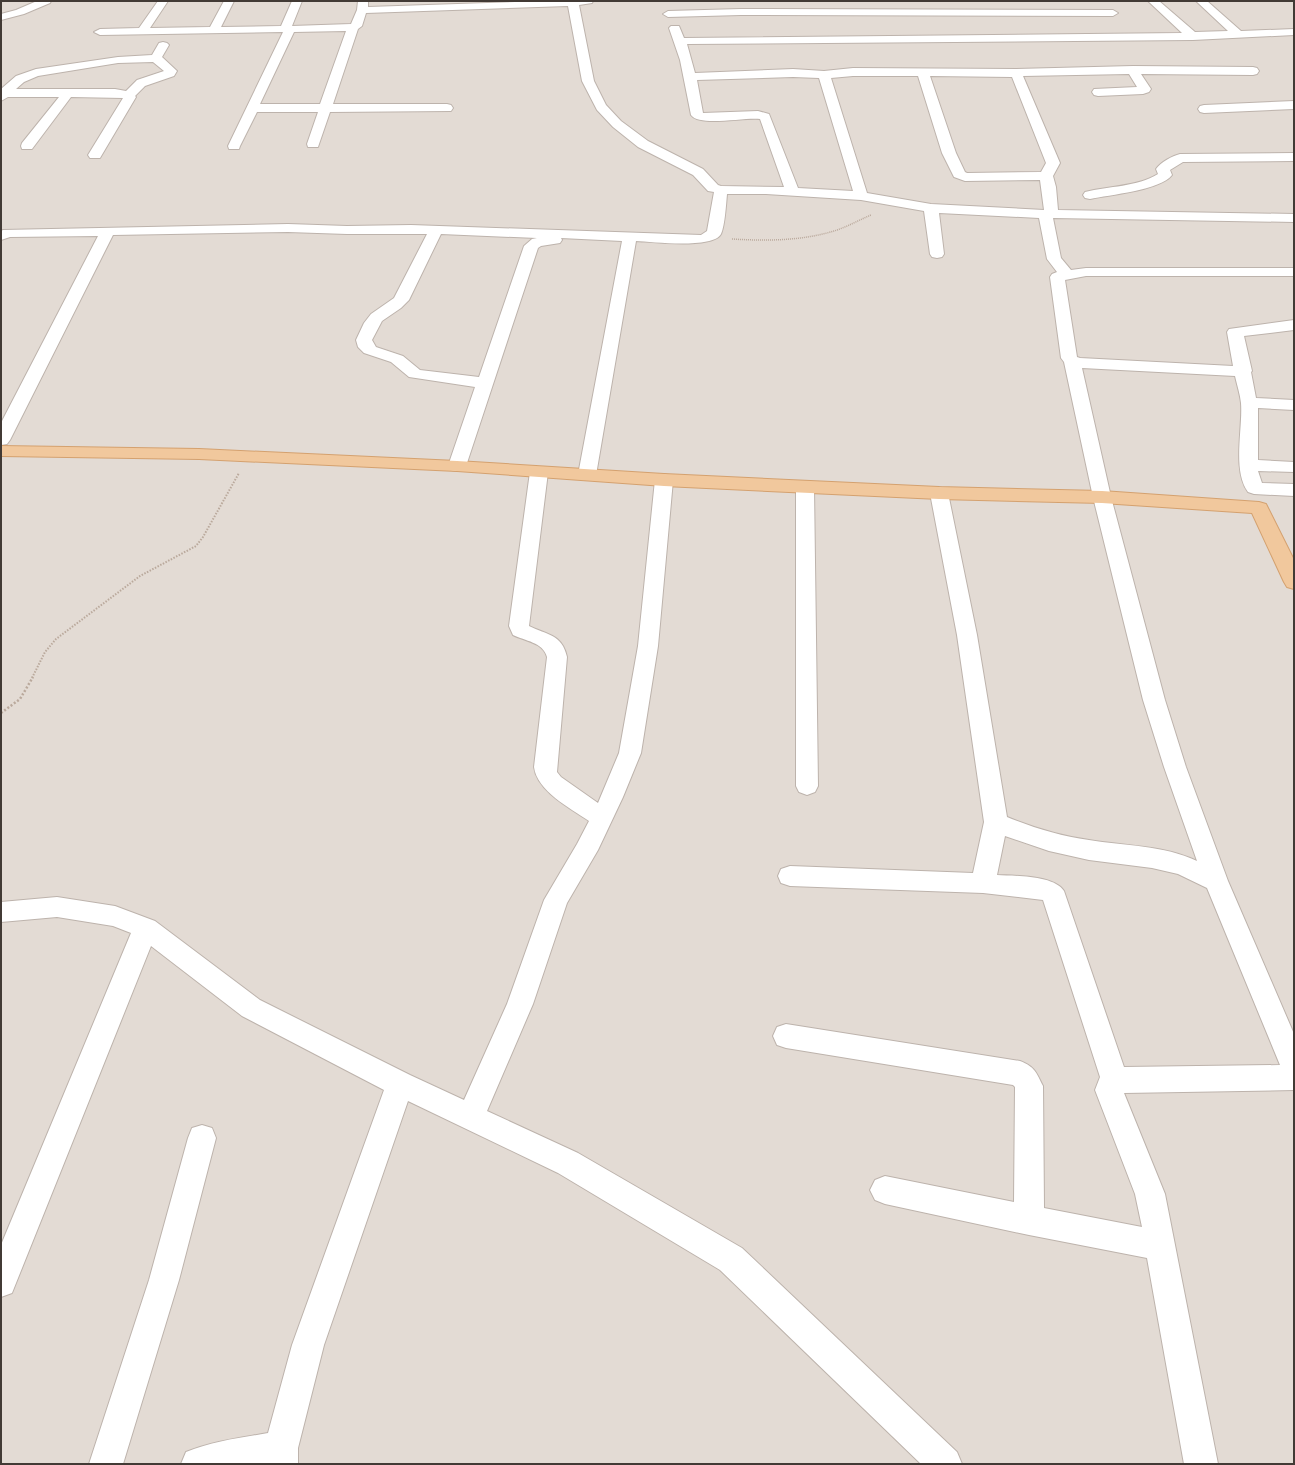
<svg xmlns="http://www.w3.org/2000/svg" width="1295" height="1465" font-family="Karla,sans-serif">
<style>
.residential{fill:#e3dbd4}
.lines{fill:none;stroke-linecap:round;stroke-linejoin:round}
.minor-casing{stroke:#bdb3ac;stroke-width:2}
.major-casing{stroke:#d4a16f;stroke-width:2}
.path-far2{stroke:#baa99c;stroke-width:1.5;stroke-dasharray:1 1;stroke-linecap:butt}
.path-far1{stroke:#baa99c;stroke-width:2;stroke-dasharray:1.5 1.5;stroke-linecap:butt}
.path{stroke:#baa99c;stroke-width:2.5;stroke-dasharray:2 2;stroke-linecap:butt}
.minor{fill:#fff;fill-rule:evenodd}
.major{fill:#f1c89d;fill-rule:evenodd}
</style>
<rect width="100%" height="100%" fill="#f0eae5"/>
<path class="residential" d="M 1,1 L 1294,1 L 1294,1464 L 1,1464 Z"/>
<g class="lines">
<defs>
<path id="minor" d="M 37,1 L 51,1 L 50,3 L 24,14 L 1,20 L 1,14 L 16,10 Z
M 158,1 L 168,1 L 150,28 L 210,27 L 224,1 L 234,1 L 221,27 L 281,26 L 292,1 L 302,1 L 292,26 L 351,24 L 357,10 L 358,1 L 368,1 L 368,7 L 544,1 L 593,1 L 592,3 L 579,5 L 594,81 L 606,105 L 621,121 L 648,141 L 703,169 L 718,185 L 721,186 L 784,187 L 760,119 C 745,117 699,127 691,115 L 680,60 L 669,28 L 671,26 L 679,26 L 684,38 L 1182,33 L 1148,1 L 1159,1 L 1195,32 L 1228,31 L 1196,1 L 1207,1 L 1241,31 L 1294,29 L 1294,35 L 1193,40 L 687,44 L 695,73 L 793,69 L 824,71 L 853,68 L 1016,69 L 1133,66 L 1253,67 L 1257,68 L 1259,71 L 1257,74 L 1253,75 L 1141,74 L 1151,89 L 1149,92 L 1143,94 L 1098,96 L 1094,95 L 1092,92 L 1094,89 L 1137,87 L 1129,74 L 1023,76 L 1060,163 L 1053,176 L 1056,187 L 1058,210 L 1294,214 L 1294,222 L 1053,218 L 1061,258 L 1071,270 L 1086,268 L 1294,268 L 1294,276 L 1086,276 L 1065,280 L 1077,357 L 1080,358 L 1233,366 L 1227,332 L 1229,329 L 1294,320 L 1294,330 L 1244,336 L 1252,371 L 1251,372 L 1256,398 L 1294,400 L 1294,410 L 1258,408 L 1258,460 L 1294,462 L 1294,472 L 1258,471 L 1262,483 L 1294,484 L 1294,496 L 1254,494 L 1248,492 C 1232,470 1243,429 1241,403 C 1240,394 1237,385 1235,376 L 1082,368 L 1111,497 L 1165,700 L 1186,767 L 1228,881 L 1294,1034 L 1294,1090 L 1124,1093 L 1165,1194 L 1218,1464 L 1184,1464 L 1147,1258 L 1029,1235 L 885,1204 L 875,1200 L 870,1190 L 875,1180 L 885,1176 L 1014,1202 L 1015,1087 L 1013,1085 L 786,1048 L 777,1045 L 773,1036 L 777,1027 L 786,1024 L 1020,1061 C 1035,1067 1036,1072 1043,1086 L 1044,1208 L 1142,1227 L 1135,1194 L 1095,1090 L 1100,1077 L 1043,900 L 983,893 L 790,886 L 781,883 L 778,876 L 781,869 L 790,866 L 973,873 L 984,822 L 957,635 L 930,493 L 933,489 L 939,487 L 945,489 L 948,493 L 977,635 L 1007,817 C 1034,828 1060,836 1089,840 C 1124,846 1164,845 1197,861 L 1164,767 L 1143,700 L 1093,497 L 1064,362 L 1061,358 L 1050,277 L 1052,274 L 1057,272 L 1047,259 L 1039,218 L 939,213 L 944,254 L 942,257 L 937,258 L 932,257 L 930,254 L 924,211 L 861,200 L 766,194 L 727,194 C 726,205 725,225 721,234 C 713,249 653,242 636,241 L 596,475 L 593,479 L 587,480 L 581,479 L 578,475 L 622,241 L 561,238 L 562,240 L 560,243 L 541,246 L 538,248 L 466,466 L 463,470 L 457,471 L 451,470 L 448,466 L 475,387 L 409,377 L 391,362 L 364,353 L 358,347 L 356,340 L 364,323 L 371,314 L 394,298 L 427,234 L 347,234 L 288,232 L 113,235 L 10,440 L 7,444 L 1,445 L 1,423 L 98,236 L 10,237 L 1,240 L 1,231 L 3,230 L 288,224 L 347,226 L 411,225 L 701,235 L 707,231 L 714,192 L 708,191 L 693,175 L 638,147 L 613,127 L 597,110 L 582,81 L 568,6 L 366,13 L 362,26 L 358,29 L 333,104 L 447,104 L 451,105 L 453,108 L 451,111 L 330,112 L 319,144 L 318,147 L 308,147 L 307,144 L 318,112 L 257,112 L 240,146 L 239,149 L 229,149 L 228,146 L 283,32 L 100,35 L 94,32 L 100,29 L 139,28 ZM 346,31 L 320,104 L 260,104 L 294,32 ZM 853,76 L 918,76 L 942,153 L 954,177 L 965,181 L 1040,180 L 1044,210 L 931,204 L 867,193 L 831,78 ZM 930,76 L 1012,77 L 1046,163 L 1041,172 L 967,173 L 965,172 L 956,153 ZM 793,77 L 819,78 L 853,191 L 798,188 L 769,114 L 758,111 L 703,113 L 697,80 ZM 441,234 L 537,238 L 532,239 L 524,246 L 479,377 L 420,370 L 403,356 L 376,347 L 372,340 L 382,321 L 401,308 L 409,300 ZM 1005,836 L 1049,851 L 1089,860 L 1152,868 L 1178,874 L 1207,888 L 1280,1065 L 1124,1067 L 1064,891 C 1054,875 1014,876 997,875 Z
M 741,9 L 1113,10 L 1118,13 L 1113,16 L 741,15 L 668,17 L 663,14 L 668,11 Z
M 163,42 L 167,43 L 169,45 L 162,57 L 177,71 L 174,76 L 145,86 L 135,96 L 136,97 L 100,158 L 90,158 L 88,155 L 123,98 L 71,97 L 32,149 L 22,149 L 21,146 L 22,143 L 59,97 L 8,97 L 1,101 L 1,89 L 16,76 L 36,69 L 118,57 L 152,55 L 159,43 ZM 153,62 L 164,71 L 137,80 L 126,91 L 115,89 L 16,89 L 24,82 L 38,76 L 118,63 Z
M 1294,101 L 1294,109 L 1204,113 L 1200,112 L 1198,109 L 1200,106 L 1204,105 Z
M 1294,153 L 1294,161 L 1183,162 L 1170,170 L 1172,175 C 1161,190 1109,195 1090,199 L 1085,198 L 1083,195 L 1085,192 C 1109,186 1137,187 1158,174 L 1156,169 C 1161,162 1172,156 1180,154 Z
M 539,467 L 545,468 L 548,472 L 529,626 C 547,635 562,634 567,657 L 557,772 L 561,777 L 598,803 L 619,753 L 638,646 L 655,480 L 658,476 L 664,474 L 670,476 L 673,480 L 658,646 L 641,753 L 623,797 L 598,850 L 567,903 L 533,1004 L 487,1111 L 578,1153 L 742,1248 L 957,1452 L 962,1464 L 921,1464 L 720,1270 L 558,1173 L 408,1101 L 324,1345 L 298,1448 L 298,1464 L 181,1464 L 186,1452 C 213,1441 240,1438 268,1433 L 292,1345 L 384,1090 L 242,1016 L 151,946 L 12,1293 L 1,1297 L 1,1245 L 131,933 L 113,926 L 57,917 L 1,922 L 1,902 L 57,897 L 115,906 L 155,921 L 260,1000 L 410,1075 L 464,1100 L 507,1004 L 544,900 L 577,844 L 589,821 C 570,808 537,791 534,767 L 547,657 C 543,642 525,641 513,635 L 509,626 L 530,472 L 533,468 Z
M 805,481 L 811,483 L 814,487 L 818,786 L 815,792 L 807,795 L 799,792 L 796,786 L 796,487 L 799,483 Z
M 202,1125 L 212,1128 L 216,1138 L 179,1280 L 123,1464 L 89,1464 L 149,1280 L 188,1138 L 192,1128 Z"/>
<path id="major" d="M 1,446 L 199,449 L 457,461 L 664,474 L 939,487 L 1102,491 L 1259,502 L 1266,504 L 1294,560 L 1294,589 L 1287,587 L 1284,582 L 1252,513 L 1102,503 L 939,499 L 664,486 L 457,471 L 199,459 L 1,456 Z"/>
</defs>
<use href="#minor" class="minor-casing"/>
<use href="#major" class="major-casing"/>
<path class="path-far2" d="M 732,239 C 766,241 801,241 834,231 C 847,227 859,220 871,215"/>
<path class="path-far1" d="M 32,678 L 45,652 L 56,639 L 140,576 L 196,546 L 203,537 L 239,473"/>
<path class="path" d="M 1,713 L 20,699 L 33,677"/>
<use href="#minor" class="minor"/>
<use href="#major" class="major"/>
</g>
<rect width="1295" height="1465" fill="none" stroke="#423a35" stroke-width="4"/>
</svg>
